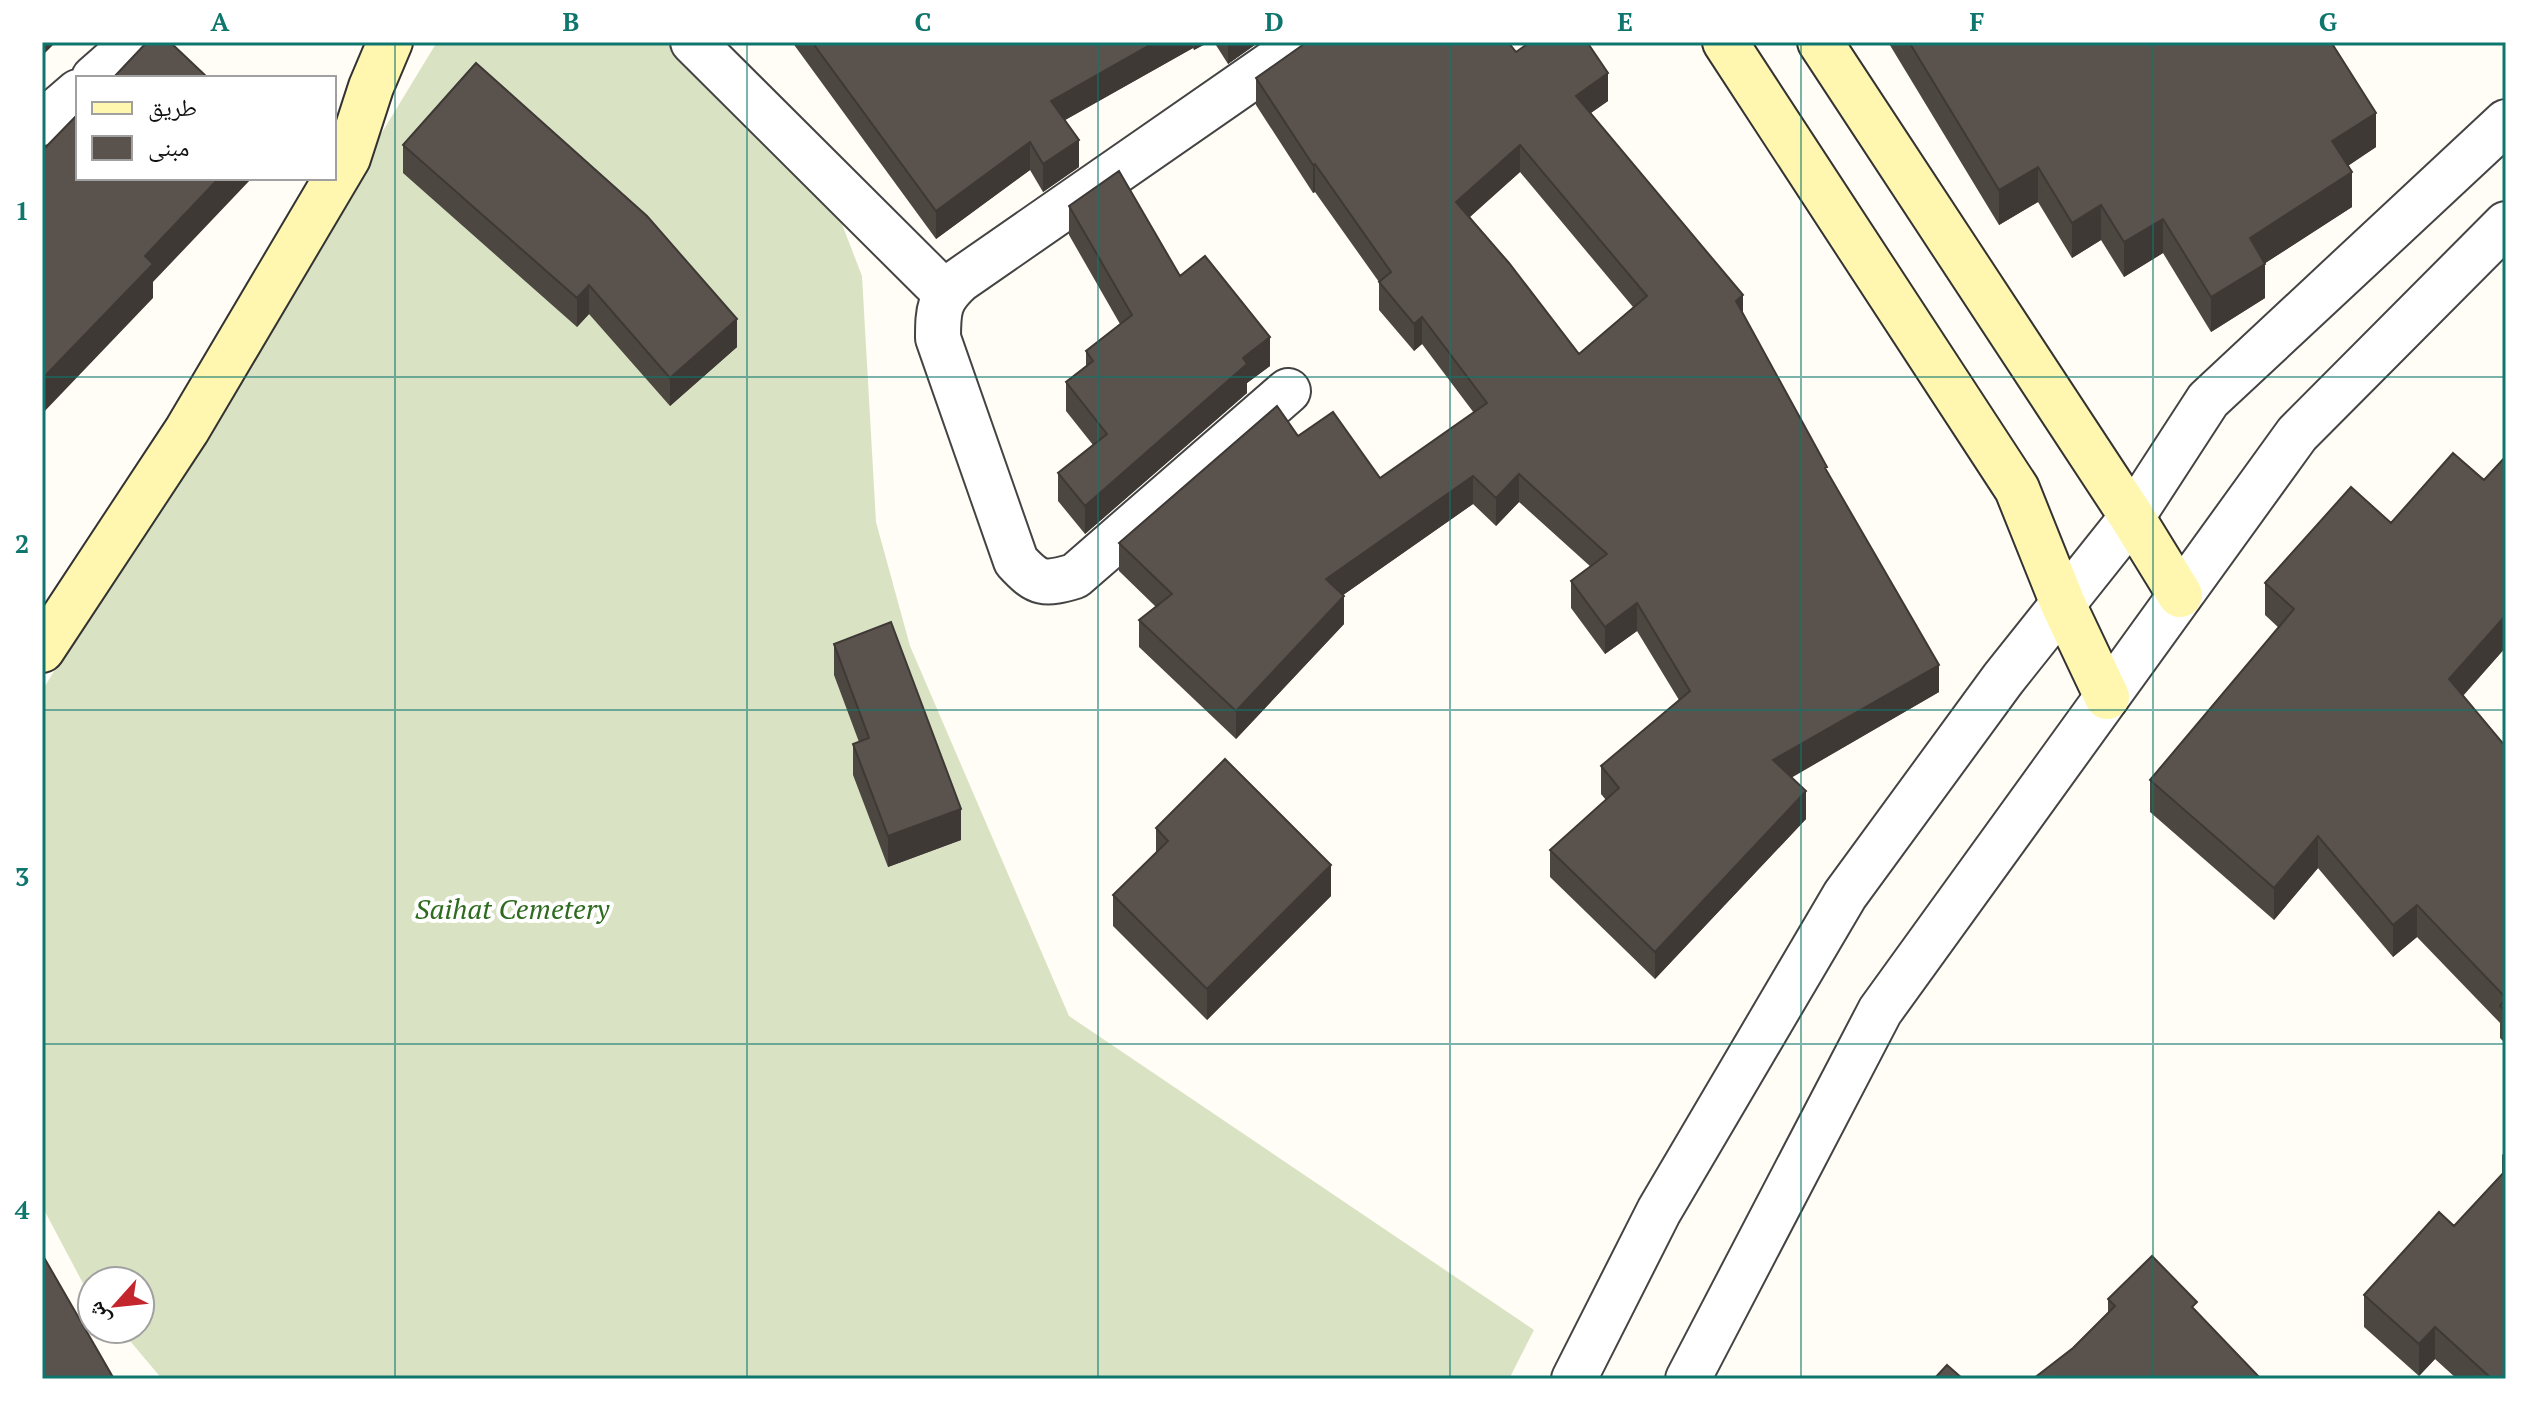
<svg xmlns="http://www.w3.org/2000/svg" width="2548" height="1421" font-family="'PT Serif','Noto Naskh Arabic',serif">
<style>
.cemetery{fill:#d9e3c4}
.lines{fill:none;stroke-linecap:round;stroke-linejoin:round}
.minor-casing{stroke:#444;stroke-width:48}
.tertiary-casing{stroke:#444;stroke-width:48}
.secondary-casing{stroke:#333;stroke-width:48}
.minor{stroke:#fff;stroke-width:44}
.tertiary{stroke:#fff;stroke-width:44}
.secondary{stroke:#fff6b0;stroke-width:44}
.wall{fill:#4d4742;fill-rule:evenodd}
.shaded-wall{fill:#3f3936}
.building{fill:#5a524d;stroke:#3f3936;stroke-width:2;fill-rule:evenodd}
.grid{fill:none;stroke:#0f766e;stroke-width:2;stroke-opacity:0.55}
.labels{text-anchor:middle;stroke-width:8;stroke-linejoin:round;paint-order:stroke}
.park-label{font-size:28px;font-style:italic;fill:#2f6b1f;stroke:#fff}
.neatline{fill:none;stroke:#0f766e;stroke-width:3}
.grid-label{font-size:26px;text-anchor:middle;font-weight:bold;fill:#0f766e}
</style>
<rect width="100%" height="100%" fill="#fffdf5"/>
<path class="cemetery" d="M 437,42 L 672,42 L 830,193 L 862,276 L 876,522 L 910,646 L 1069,1016 L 1534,1330 L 1509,1379 L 162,1379 L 120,1329 L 140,1329 L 140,1281 L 92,1281 L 92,1296 L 86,1289 L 42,1206 L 42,691 Z"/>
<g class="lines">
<defs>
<path id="minor" d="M 693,42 L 945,293
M 94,78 L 135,42
M 42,123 L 78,92
M 1288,391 L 1075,576 C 1044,585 1038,585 1016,561 L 938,338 C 938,309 939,299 960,280 L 1303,42"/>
<path id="tertiary" d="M 1574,1379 L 1659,1211 L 1845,895 L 2003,679 L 2132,517 L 2208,400 L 2506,122
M 1688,1379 L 1880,1011 L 2297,434 L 2506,224"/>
<path id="secondary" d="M 1725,42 L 2017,489 L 2063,604 L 2107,697
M 1820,42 L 2132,517 L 2180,595
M 42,650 L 187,430 L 348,158 L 371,87 L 390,42"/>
</defs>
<use href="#minor" class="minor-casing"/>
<use href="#tertiary" class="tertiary-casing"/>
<use href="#secondary" class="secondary-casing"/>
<use href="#minor" class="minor"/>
<use href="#tertiary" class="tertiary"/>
<use href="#secondary" class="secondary"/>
</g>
<path class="wall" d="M 792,42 L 1209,42 L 1194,50 L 1193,48 L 1065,120 L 1079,167 L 1043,192 L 1030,170 L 936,239 Z
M 1214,42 L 1259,42 L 1228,64 Z
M 1888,42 L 2263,42 L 2376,147 L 2348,166 L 2352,207 L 2265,263 L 2265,298 L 2211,332 L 2163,253 L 2124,277 L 2101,240 L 2072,258 L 2038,202 L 1999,225 Z
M 1516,52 L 1608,101 L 1591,113 L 1743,314 L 1827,472 L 1939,692 L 1791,778 L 1806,819 L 1655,979 L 1550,877 L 1550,850 L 1606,800 L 1601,794 L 1601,766 L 1679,700 L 1637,631 L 1605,654 L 1571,608 L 1571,581 L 1591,567 L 1519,502 L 1496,526 L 1473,504 L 1343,595 L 1344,624 L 1236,739 L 1139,647 L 1139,620 L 1156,607 L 1119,571 L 1119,543 L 1298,436 L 1380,478 L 1474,413 L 1422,344 L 1414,351 L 1379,310 L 1379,282 L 1315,192 L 1313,193 L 1256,105 L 1256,78 ZM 1520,172 L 1633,307 L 1579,354 L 1470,217 Z
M 403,145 L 737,347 L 670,406 L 589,314 L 577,327 L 403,173 Z
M 1069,206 L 1180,276 L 1270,366 L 1247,383 L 1247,393 L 1085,534 L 1058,501 L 1058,473 L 1093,445 L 1066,411 L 1066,382 L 1086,367 L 1086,351 L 1120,324 L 1069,235 Z
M 2506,456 L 2506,647 L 2463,696 L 2506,747 L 2506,1044 L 2500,1038 L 2500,1023 L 2417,937 L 2393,957 L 2318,868 L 2274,920 L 2150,812 L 2150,780 L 2279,628 L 2265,615 L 2265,583 L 2391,523 L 2484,480 Z
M 834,644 L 961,840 L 888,867 L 853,775 L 853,744 L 859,742 L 834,675 Z
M 1156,828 L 1331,896 L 1207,1020 L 1113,926 L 1113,895 L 1156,853 Z
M 2506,1151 L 2506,1379 L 2457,1379 L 2435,1359 L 2419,1376 L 2364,1327 L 2364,1295 L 2454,1226 L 2502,1174 L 2502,1155 Z
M 2108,1299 L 2197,1302 L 2108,1314 Z"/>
<path class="shaded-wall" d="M 42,42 L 56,42 L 42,56 Z
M 1155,42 L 1193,42 L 1193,48 L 1051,128 L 1051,101 Z
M 1194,42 L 1209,42 L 1194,50 Z
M 1228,42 L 1259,42 L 1228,64 Z
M 1608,73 L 1608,101 L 1576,123 L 1576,96 Z
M 2376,113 L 2376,147 L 2332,176 L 2332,141 Z
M 1079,140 L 1079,167 L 1043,192 L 1043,164 Z
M 1030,142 L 1030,170 L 936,239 L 936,211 Z
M 1520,145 L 1520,172 L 1456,229 L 1456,202 Z
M 1315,164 L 1315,192 L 1313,193 L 1313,165 Z
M 2038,167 L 2038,202 L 1999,225 L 1999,190 Z
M 2352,172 L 2352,207 L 2250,273 L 2250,238 Z
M 219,178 L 252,178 L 153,282 L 153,298 L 42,414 L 42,379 L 145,256 Z
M 2101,205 L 2101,240 L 2072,258 L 2072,223 Z
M 2163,219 L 2163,253 L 2124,277 L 2124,242 Z
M 2265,264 L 2265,298 L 2211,332 L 2211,297 Z
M 589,285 L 589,314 L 577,327 L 577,298 Z
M 1743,295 L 1743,322 L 1736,301 Z
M 1422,317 L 1422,344 L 1414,351 L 1414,324 Z
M 737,319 L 737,347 L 670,406 L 670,378 Z
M 1270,337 L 1270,366 L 1247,383 L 1247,393 L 1085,534 L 1085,506 L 1243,358 Z
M 1519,474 L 1519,502 L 1496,526 L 1496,498 Z
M 1473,476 L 1473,504 L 1326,607 L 1326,579 Z
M 1344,596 L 1344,624 L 1236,739 L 1236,711 Z
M 1637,603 L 1637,631 L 1605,654 L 1605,627 Z
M 2506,615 L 2506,647 L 2449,711 L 2449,679 Z
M 1939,665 L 1939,692 L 1773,788 L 1773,760 Z
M 1806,791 L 1806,819 L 1655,979 L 1655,952 Z
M 961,809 L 961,840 L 888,867 L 888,836 Z
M 2318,836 L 2318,868 L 2274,920 L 2274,888 Z
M 1331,865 L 1331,896 L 1207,1020 L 1207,989 Z
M 2417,905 L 2417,937 L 2393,957 L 2393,925 Z
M 2435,1327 L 2435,1359 L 2419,1376 L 2419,1344 Z"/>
<path class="building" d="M 147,42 L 170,42 L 208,78 L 113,78 Z
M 812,42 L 1155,42 L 1051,101 L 1079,140 L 1043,164 L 1030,142 L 936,211 Z
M 1307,42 L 1508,42 L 1516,52 L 1530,42 L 1587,42 L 1608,73 L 1576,96 L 1743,295 L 1736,301 L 1827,467 L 1825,468 L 1939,665 L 1773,760 L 1806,791 L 1655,952 L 1550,850 L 1619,788 L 1601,766 L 1690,691 L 1637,603 L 1605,627 L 1571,581 L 1607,554 L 1519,474 L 1496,498 L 1473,476 L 1326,579 L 1344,596 L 1236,711 L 1139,620 L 1172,594 L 1119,543 L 1277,406 L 1298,436 L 1333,412 L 1380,478 L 1487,403 L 1422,317 L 1414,324 L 1379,282 L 1391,272 L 1315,164 L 1313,165 L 1256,78 ZM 1520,145 L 1647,296 L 1579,354 L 1509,263 L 1456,202 Z
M 1909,42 L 2263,42 L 2264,43 L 2266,42 L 2331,42 L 2376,113 L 2332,141 L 2352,172 L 2250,238 L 2265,264 L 2211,297 L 2163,219 L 2124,242 L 2101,205 L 2072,223 L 2038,167 L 1999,190 Z
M 476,63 L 647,216 L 737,319 L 670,378 L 589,285 L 577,298 L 403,145 Z
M 78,114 L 78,178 L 219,178 L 145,256 L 153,264 L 42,379 L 42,151 Z
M 1119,171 L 1180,276 L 1205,256 L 1270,337 L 1243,358 L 1247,364 L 1085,506 L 1058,473 L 1107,434 L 1066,382 L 1093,361 L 1086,351 L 1132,315 L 1069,206 Z
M 2453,453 L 2484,480 L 2506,456 L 2506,615 L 2449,679 L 2506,747 L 2506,998 L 2417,905 L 2393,925 L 2318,836 L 2274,888 L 2150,780 L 2294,609 L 2265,583 L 2351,487 L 2391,523 Z
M 891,622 L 961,809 L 888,836 L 853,744 L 869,738 L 834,644 Z
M 1225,759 L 1331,865 L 1207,989 L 1113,895 L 1168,841 L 1156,828 Z
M 2506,999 L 2506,1012 L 2500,1006 Z
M 2506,1170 L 2506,1378 L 2492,1379 L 2435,1327 L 2419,1344 L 2364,1295 L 2439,1212 L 2454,1226 Z
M 42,1254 L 114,1379 L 42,1379 Z
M 2152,1256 L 2197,1302 L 2192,1307 L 2261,1379 L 2033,1379 L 2073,1348 L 2115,1306 L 2108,1299 Z
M 1947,1365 L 1963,1379 L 1934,1379 Z"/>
<path class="grid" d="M 395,42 L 395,1379M 747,42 L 747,1379M 1098,42 L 1098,1379M 1450,42 L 1450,1379M 1801,42 L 1801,1379M 2153,42 L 2153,1379M 42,377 L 2506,377M 42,710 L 2506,710M 42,1044 L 2506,1044"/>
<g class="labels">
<g class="park-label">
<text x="512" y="919">Saihat Cemetery</text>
</g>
</g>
<rect width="2548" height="1421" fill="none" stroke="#ffffff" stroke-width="88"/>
<rect x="76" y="76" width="260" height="104" fill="#ffffff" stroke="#a0a0a0" stroke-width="2"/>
<rect x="92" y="102" width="40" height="12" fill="#fff6b0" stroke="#a0a0a0" stroke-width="2"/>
<text x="148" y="116" font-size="24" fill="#111111">طريق</text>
<rect x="92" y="136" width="40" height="24" fill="#5a524d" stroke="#a0a0a0" stroke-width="2"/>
<text x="148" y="156" font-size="24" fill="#111111">مبنى</text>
<g transform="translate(116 1305) rotate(243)"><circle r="38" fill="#ffffff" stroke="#a0a0a0" stroke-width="2"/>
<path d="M0-6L14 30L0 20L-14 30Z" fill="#c4262e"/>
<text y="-12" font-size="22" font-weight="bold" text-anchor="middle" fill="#111111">ش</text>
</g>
<rect x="44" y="44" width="2460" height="1333" class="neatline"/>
<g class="grid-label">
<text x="220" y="31">A</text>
<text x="571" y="31">B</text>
<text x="923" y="31">C</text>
<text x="1274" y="31">D</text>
<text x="1625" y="31">E</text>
<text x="1977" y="31">F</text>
<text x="2328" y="31">G</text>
<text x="22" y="220">1</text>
<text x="22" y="553">2</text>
<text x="22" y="886">3</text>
<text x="22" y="1219">4</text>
</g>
</svg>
